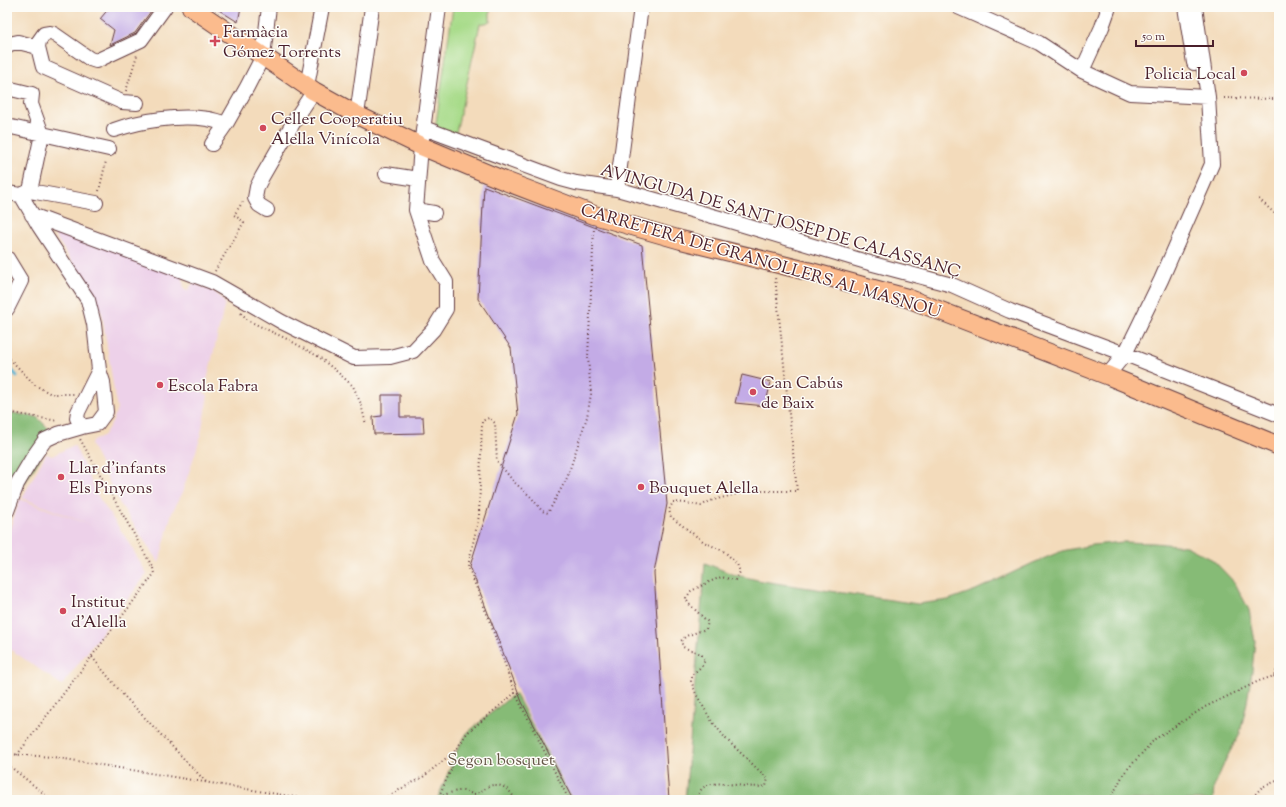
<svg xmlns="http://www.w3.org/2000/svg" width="1286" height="807" font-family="'Sorts Mill Goudy',serif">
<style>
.built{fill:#edd1e9}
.green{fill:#a8db8a;stroke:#797d5a}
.forest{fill:#86bb76;stroke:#686d50}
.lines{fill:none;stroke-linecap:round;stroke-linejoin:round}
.stream{stroke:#58b6d7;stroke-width:3}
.building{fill:#c3abe6}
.minor-casing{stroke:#633b41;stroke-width:16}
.major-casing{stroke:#633b41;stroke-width:20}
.path{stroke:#633b41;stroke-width:2;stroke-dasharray:1 3;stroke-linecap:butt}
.minor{stroke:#fff;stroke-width:14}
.major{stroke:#fbbb8d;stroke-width:18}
.poi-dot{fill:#d1495b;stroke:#fdfcf7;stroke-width:1.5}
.labels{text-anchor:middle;stroke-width:3;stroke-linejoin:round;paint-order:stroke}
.poi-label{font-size:17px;fill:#4a1f2b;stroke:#fdfcf7;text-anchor:start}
.street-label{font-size:17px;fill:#4a1f2b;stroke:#fdfcf7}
.park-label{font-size:17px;fill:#665748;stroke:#fdfcf7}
</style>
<rect width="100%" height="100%" fill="#fdfcf7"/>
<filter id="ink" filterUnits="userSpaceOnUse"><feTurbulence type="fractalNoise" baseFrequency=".025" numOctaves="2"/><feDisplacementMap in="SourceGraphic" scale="8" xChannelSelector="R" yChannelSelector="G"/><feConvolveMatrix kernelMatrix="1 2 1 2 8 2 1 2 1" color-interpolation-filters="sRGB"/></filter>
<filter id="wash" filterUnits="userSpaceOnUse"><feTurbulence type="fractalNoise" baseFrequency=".012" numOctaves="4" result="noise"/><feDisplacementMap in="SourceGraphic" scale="16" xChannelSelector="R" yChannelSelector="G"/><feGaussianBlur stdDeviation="0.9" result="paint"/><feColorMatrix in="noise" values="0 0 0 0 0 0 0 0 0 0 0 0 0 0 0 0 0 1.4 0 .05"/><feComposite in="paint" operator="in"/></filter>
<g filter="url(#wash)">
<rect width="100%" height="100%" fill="#f3dbbb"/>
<path class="built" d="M 46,222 L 182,276 L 184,289 L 188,290 L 193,283 L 215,292 L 225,303 L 204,393 L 208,395 L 200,439 L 181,496 L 172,512 L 159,563 L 119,502 L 91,445 L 92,441 L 103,436 L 113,421 L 117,409 L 102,314 L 95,297 Z
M 74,445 L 99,498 L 126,538 L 147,574 L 62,685 L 7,647 L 7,538 L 20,499 L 93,526 L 22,498 L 46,454 L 52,456 Z"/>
<path class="green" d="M 453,7 L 490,7 L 490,22 L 480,24 L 455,137 L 435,130 Z"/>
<path class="forest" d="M 7,412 L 37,417 L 55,435 L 7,511 Z
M 1123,542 L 1154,543 L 1186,546 L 1213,560 L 1235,583 L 1249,610 L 1255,641 L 1252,671 L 1247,702 L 1240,733 L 1226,759 L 1214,787 L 1213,800 L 685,800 L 705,563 L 732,574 L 762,581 L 918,604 L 948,600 L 976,590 L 1033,563 L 1062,551 L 1092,545 Z
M 515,693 L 572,800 L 437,800 L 458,748 L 467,733 Z"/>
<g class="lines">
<path class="stream" d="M 7,365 L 17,376"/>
</g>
<g id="blocks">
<path class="building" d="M 110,7 L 154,7 L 135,33 L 110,45 L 114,30 L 100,19 Z
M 214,7 L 241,7 L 238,22 Z
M 484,186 L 642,245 L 667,504 L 654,573 L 669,800 L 573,800 L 522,702 L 470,566 L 518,414 L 511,348 L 478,299 Z
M 742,375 L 771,382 L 765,406 L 735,403 Z
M 382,395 L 400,395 L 400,417 L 423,417 L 424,433 L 374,434 L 373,417 L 382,416 Z"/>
</g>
</g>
<g filter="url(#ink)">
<use href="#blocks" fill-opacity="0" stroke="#633b41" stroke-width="1"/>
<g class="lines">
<defs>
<path id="minor" d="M 958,7 L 1039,43 L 1082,71 L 1130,93 L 1208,97
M 1185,7 L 1194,63
M 7,47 L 9,44 L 18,42 L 38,47 L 43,67 L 122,102 L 137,103
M 38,47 L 39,41 L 44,34 L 50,33 L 54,34 L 90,59 L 96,61 L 141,40 L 165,7
M 1082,71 L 1102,27 L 1108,10 L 1106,7
M 307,86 L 322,7
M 7,88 L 32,94 L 31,104 L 42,134 L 30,191 L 21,195
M 357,115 L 372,7
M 7,126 L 109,149
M 424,128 L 561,179 L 576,183 L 617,189 L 730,221 L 873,264 L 952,285 L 1010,311 L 1125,354 L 1279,415
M 114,130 C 143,120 178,115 208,119 C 214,120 220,122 226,124 L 247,87 L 263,56 L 269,7
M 212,144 L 226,124
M 386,174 L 418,179
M 617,189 L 641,7
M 30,191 L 96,203
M 7,193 L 21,195
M 21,195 L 39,226 L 88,300 L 94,324 L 99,370 L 103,382 L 106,412 L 97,424 L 82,427 L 77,418 L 78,412 L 99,370
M 267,210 L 259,205 L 255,198 L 257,187 L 262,177 L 296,118 L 314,91
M 416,210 L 434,213
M 32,215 L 212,282 L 282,322 L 354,358 L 390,357 L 413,351 L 433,330 L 446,309 L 446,282 L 433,261 L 416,210 L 421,146 L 439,7
M 7,258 L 21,281 L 7,309
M 1109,376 L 1111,371 L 1125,354 L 1161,280 L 1212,164 L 1208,97 L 1195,7
M 7,511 L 17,484 L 33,457 L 45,440 L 58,434 L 82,427"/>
<path id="major" d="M 191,7 L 314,91 L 357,115 L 421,146 L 505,181 L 594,215 L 681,240 L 811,272 L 907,298 L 1109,376 L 1279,446"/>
</defs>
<use href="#minor" class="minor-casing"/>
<use href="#major" class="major-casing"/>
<path class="path" d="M 126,91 L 137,55
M 1220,98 L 1279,99
M 99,191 L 106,161
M 1259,199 L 1274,213 L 1279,220
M 215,271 L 244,222 L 234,215 L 244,200
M 241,313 L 249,321 L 289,340 L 319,357 L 335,370 L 353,386 L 361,404 L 366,425
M 7,356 L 35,385 L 51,394 L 75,394
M 7,412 L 58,421
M 92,657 L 125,697 L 207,783
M 1274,676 L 1279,683
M 515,693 L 569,800
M 7,754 L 53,757 L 313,800
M 17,755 L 154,574 L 153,568 L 80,439
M 7,764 L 52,800
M 439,796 C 445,795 453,791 460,791 C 465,790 470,794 476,794 C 480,793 483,789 487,787 C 498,781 511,789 515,800
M 381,800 L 423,777 L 455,751
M 437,800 L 451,770 L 456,750 L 467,733 L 515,693 L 491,625 L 468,566 L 479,516 L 482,421 L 489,418 L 495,423 L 496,443 L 497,461 L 514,482 L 531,497 L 542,511 L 548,513 L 567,478 L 587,417 L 591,394 L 588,357 L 594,228
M 700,800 L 697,797 C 698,794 701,789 704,787 C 716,778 749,790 766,786 L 768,779 L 726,739 L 711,720 L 696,694 L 691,681 L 693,674 L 702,666 L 705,660 L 701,654 L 683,647 L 681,641 L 686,636 L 706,629 L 708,622 L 689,604 L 686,598 L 691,591 L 707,583 L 721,577 L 735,580 L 740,572 L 737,564 L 725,552 L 704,542 L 671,517 L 669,510 L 673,502 L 686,503 L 701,506 L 710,501 L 748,491 L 797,491 L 775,277
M 1110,800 L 1124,773 L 1155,739 L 1205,707 L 1259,681 L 1274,676 L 1279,665
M 1250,800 L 1262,787 L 1279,780"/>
<use href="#minor" class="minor"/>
<use href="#major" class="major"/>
</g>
</g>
<g class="poi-dot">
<path d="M213 35h4v4h4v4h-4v4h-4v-4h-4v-4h4z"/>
<circle cx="1244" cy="73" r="4"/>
<circle cx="263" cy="128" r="4"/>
<circle cx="160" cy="385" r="4"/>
<circle cx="753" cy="392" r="4"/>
<circle cx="61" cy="477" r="4"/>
<circle cx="641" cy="487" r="4"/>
<circle cx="63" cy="611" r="4"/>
</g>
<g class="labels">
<g class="poi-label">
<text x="223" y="37">Farmàcia<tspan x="223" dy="20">Gómez Torrents</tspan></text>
<text x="1236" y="79" text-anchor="end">Policia Local</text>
<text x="271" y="124">Celler Cooperatiu<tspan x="271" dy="20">Alella Vinícola</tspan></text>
<text x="761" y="388">Can Cabús<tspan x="761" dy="20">de Baix</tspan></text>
<text x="168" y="391">Escola Fabra</text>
<text x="69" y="473">Llar d'infants<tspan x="69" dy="20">Els Pinyons</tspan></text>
<text x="649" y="493">Bouquet Alella</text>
<text x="71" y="607">Institut<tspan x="71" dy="20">d'Alella</tspan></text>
</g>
<g class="street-label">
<text transform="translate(781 220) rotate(16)" y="6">AVINGUDA DE SANT JOSEP DE CALASSANÇ</text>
<text transform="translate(761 260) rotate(16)" y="6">CARRETERA DE GRANOLLERS AL MASNOU</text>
</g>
<g class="park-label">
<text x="501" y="765">Segon bosquet</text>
</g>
</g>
<rect width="1286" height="807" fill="none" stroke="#fdfcf7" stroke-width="24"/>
<path d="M1136 40v6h77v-6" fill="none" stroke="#4a1f2b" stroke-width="2"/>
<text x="1142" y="40" font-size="12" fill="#4a1f2b" stroke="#fdfcf7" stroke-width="3" paint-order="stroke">50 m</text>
</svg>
